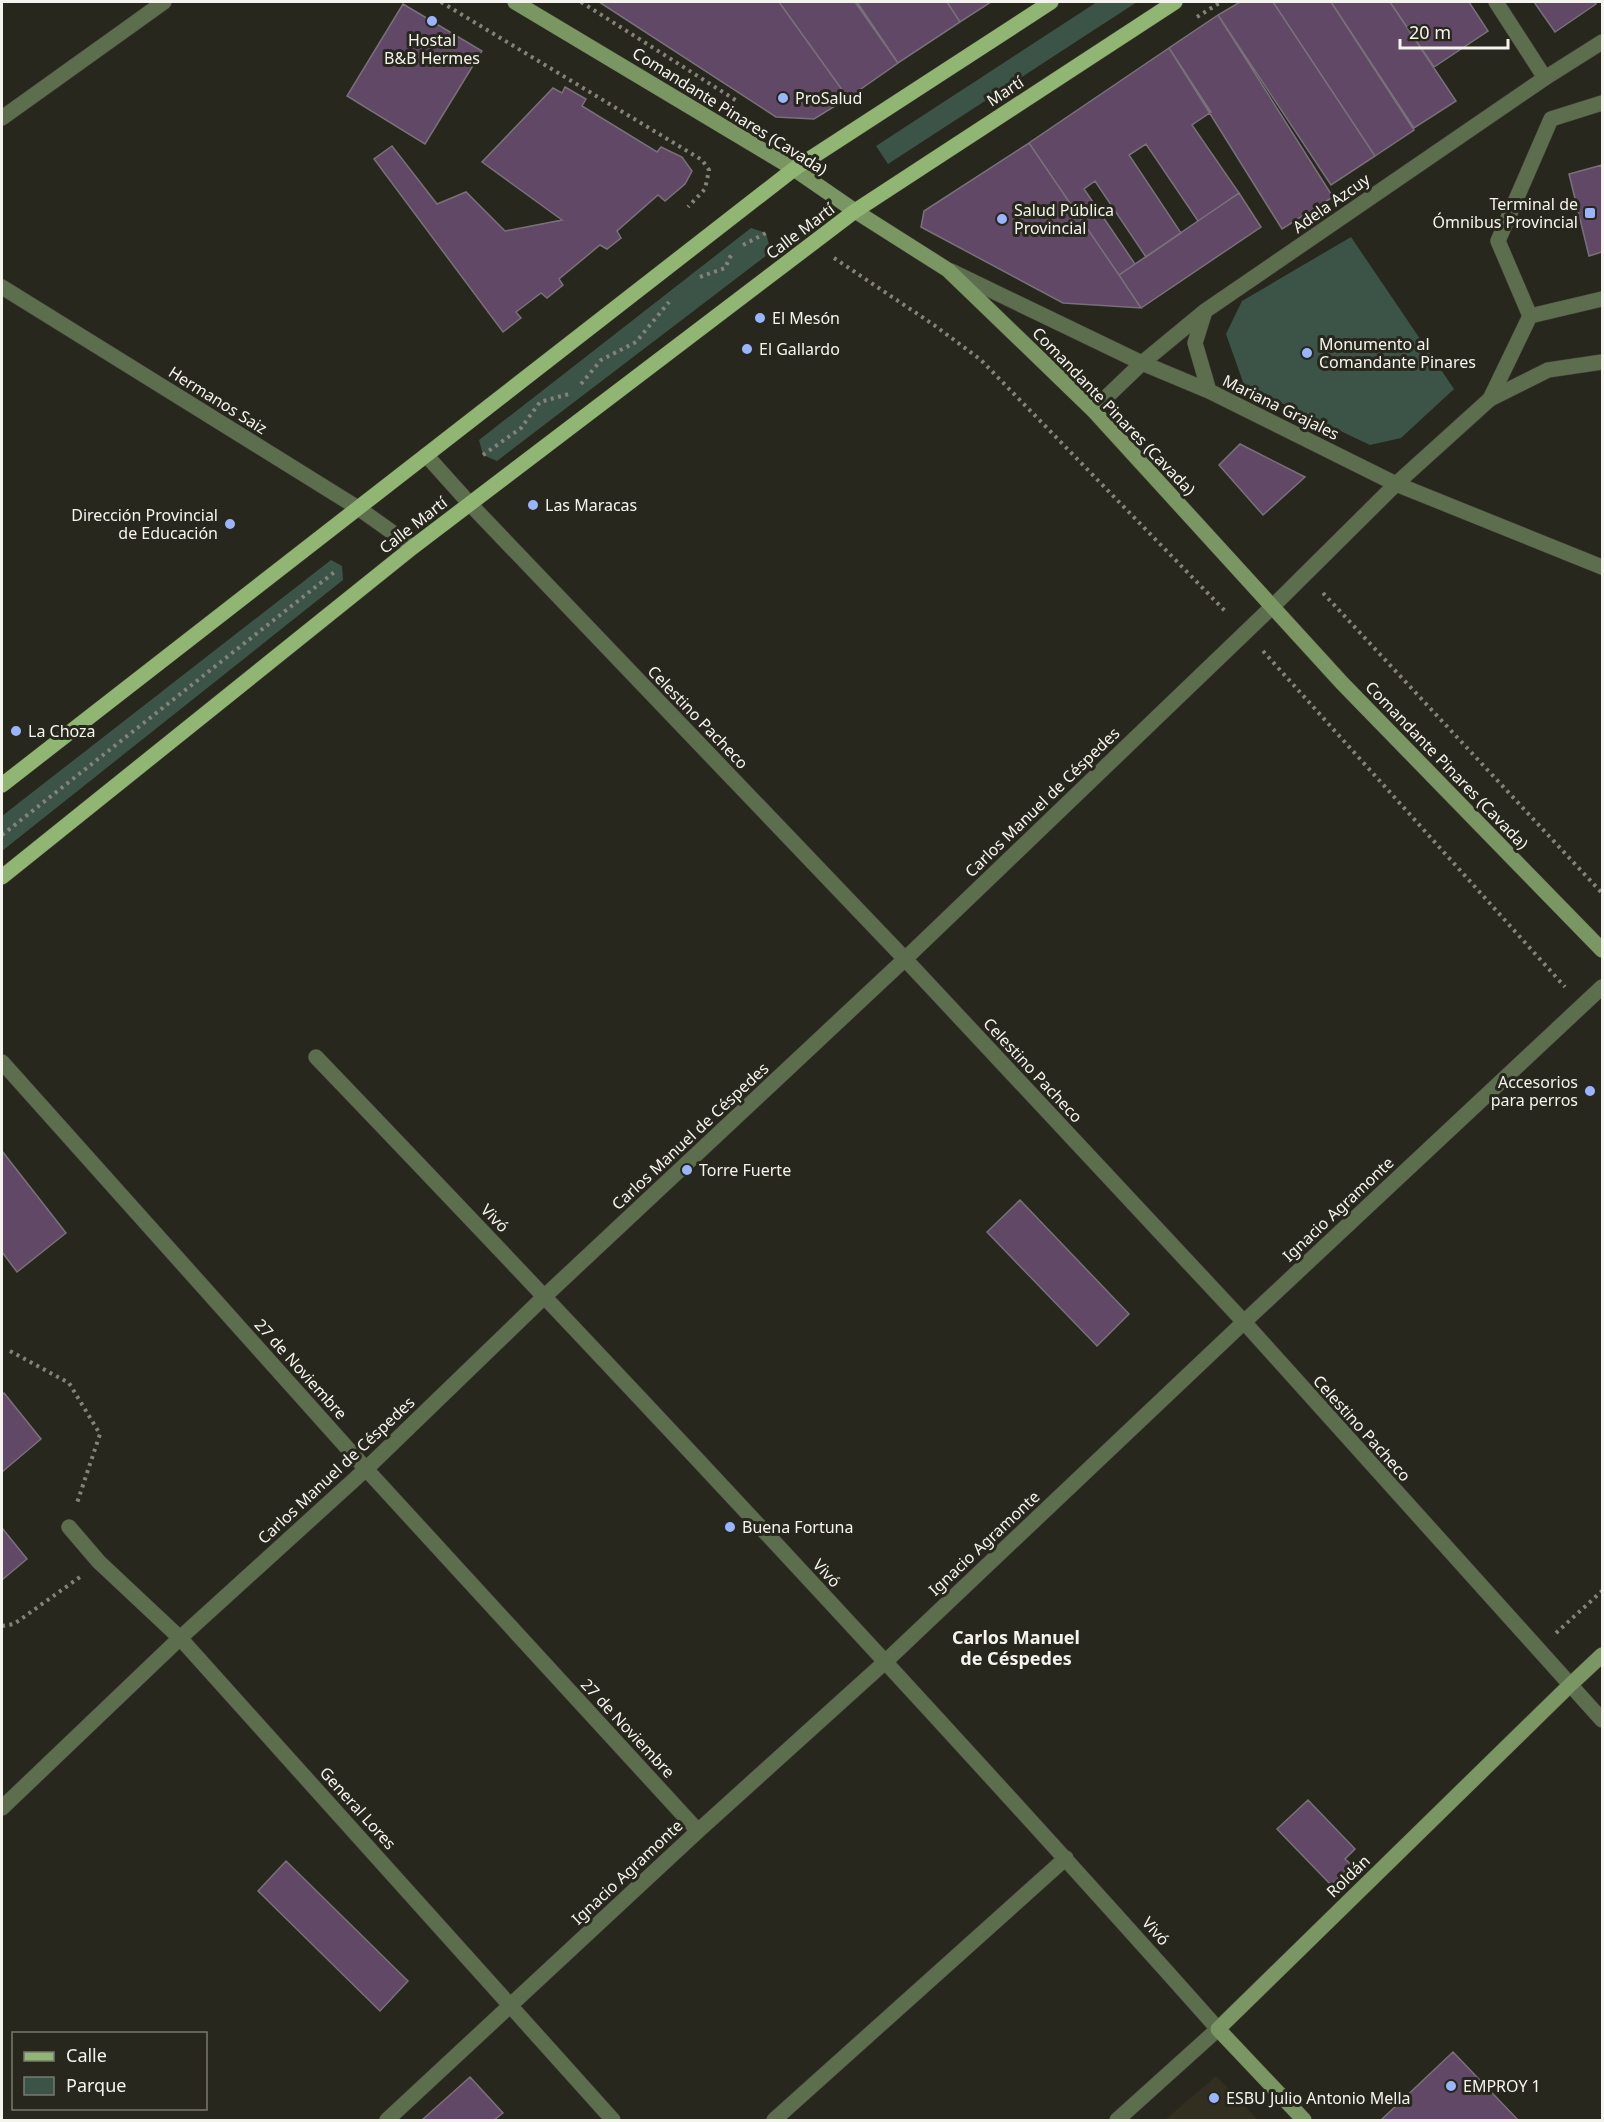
<svg xmlns="http://www.w3.org/2000/svg" width="1604" height="2122" font-family="'Noto Sans',sans-serif">
<style>
.built{fill:#322f20}
.green{fill:#3c5447}
.building{fill:#614866;stroke:#78717a;stroke-width:1.5}
.lines{fill:none;stroke-linecap:round;stroke-linejoin:round}
.service-casing{stroke:#45443a;stroke-width:16}
.minor-casing{stroke:#45443a;stroke-width:16}
.tertiary-casing{stroke:#45443a;stroke-width:16}
.secondary-casing{stroke:#45443a;stroke-width:16}
.primary-casing{stroke:#45443a;stroke-width:16}
.path{stroke:#84827a;stroke-width:4;stroke-dasharray:3 4.5;stroke-linecap:butt}
.service{stroke:#5c6e4e;stroke-width:15}
.minor{stroke:#5c6e4e;stroke-width:15}
.tertiary{stroke:#5c6e4e;stroke-width:15}
.secondary{stroke:#7a9763;stroke-width:15}
.primary{stroke:#91b673;stroke-width:15}
.poi-dot{fill:#99b5fd;stroke:#28271d;stroke-width:2}
.labels{text-anchor:middle;stroke-width:6;stroke-linejoin:round;paint-order:stroke}
.poi-label{font-size:16px;fill:#f5f3ed;stroke:#28271d;text-anchor:start}
.street-label{font-size:16px;fill:#f5f3ed;stroke:#28271d}
.neighbourhood-label{font-size:18px;font-weight:bold;fill:#f5f3ed;stroke:#28271d}
</style>
<rect width="100%" height="100%" fill="#28271d"/>
<path class="built" d="M 1216,2076 L 1258,2120 L 1165,2120 Z"/>
<path class="green" d="M 1097,2 L 1137,2 L 888,164 L 876,146 Z
M 751,228 L 766,233 L 771,252 L 497,461 L 483,455 L 479,440 Z
M 1351,237 L 1454,389 L 1401,438 L 1370,445 L 1244,385 L 1226,334 L 1242,301 Z
M 331,560 L 342,566 L 343,580 L 2,851 L 2,816 Z"/>
<path class="building" d="M 599,2 L 779,2 L 848,98 L 814,119 L 776,117 Z
M 779,2 L 855,2 L 898,63 L 848,98 Z
M 857,2 L 947,2 L 960,22 L 898,63 Z
M 947,2 L 991,2 L 960,22 Z
M 1240,2 L 1273,2 L 1375,156 L 1331,185 L 1218,15 Z
M 1273,2 L 1331,2 L 1414,130 L 1375,156 Z
M 1331,2 L 1390,2 L 1456,101 L 1414,128 Z
M 1390,2 L 1469,2 L 1488,31 L 1434,67 Z
M 1534,2 L 1594,2 L 1596,4 L 1555,32 Z
M 403,4 L 482,51 L 425,144 L 347,96 Z
M 1218,15 L 1333,197 L 1282,229 L 1169,48 Z
M 1169,48 L 1211,112 L 1192,125 L 1239,193 L 1198,221 L 1146,144 L 1129,155 L 1181,233 L 1146,257 L 1095,181 L 1084,189 L 1135,264 L 1119,275 L 1029,143 Z
M 565,87 L 586,99 L 582,106 L 657,152 L 661,147 L 682,157 L 692,171 L 685,184 L 665,201 L 658,195 L 617,231 L 621,238 L 607,249 L 600,245 L 559,279 L 563,285 L 547,298 L 541,293 L 516,312 L 521,318 L 503,332 L 374,159 L 392,146 L 437,204 L 466,192 L 505,231 L 562,220 L 482,162 L 553,88 L 562,93 Z
M 1029,143 L 1119,275 L 1141,308 L 1063,303 L 921,227 L 924,211 Z
M 1602,165 L 1602,252 L 1589,256 L 1569,174 Z
M 1239,193 L 1261,227 L 1141,308 L 1119,275 Z
M 1240,444 L 1305,477 L 1263,515 L 1219,465 Z
M 2,1151 L 66,1233 L 17,1272 L 2,1252 Z
M 1020,1200 L 1129,1314 L 1097,1346 L 987,1232 Z
M 4,1393 L 41,1439 L 2,1472 L 2,1395 Z
M 2,1528 L 27,1559 L 2,1580 Z
M 1308,1800 L 1355,1849 L 1345,1859 L 1352,1865 L 1331,1885 L 1277,1829 Z
M 286,1861 L 408,1981 L 380,2011 L 258,1891 Z
M 1453,2052 L 1518,2120 L 1381,2120 Z
M 470,2077 L 503,2113 L 494,2120 L 422,2120 Z"/>
<g class="lines">
<defs>
<path id="service" d="M 1602,103 L 1551,119 L 1498,241 L 1530,316 L 1602,299
M 1490,399 L 1530,316"/>
<path id="minor" d="M 1496,2 L 1545,78
M 951,271 L 1142,363 L 1209,391 L 1396,484 L 1602,567
M 2,287 L 358,508 L 413,547
M 1205,311 L 1195,343 L 1209,391
M 1093,410 L 1142,363 L 1205,311 L 1545,78 L 1602,42
M 426,455 L 470,504 L 905,959 L 1244,1322 L 1602,1720
M 316,1057 C 622,1376 924,1699 1218,2029 L 1117,2120
M 2,1062 L 366,1469 L 698,1831
M 69,1527 L 99,1562 L 180,1638 L 613,2120
M 2,1808 L 180,1638 L 366,1469 L 545,1296 L 905,959 L 1273,606 L 1396,484 L 1490,399 L 1548,370 L 1602,362
M 387,2120 L 698,1831 L 885,1662 L 1244,1322 L 1602,987
M 774,2120 L 1066,1858"/>
<path id="tertiary" d="M 2,118 L 164,2"/>
<path id="secondary" d="M 515,2 L 794,169 L 855,211 L 948,270 L 1093,410 L 1342,683 L 1602,950
M 1304,2120 L 1218,2029 L 1570,1685 L 1602,1655"/>
<path id="primary" d="M 2,785 L 794,169 L 1051,2
M 2,877 L 413,547 L 855,211 L 1175,2"/>
</defs>
<use href="#service" class="service-casing"/>
<use href="#minor" class="minor-casing"/>
<use href="#tertiary" class="tertiary-casing"/>
<use href="#secondary" class="secondary-casing"/>
<use href="#primary" class="primary-casing"/>
<path class="path" d="M 441,2 L 702,160 L 709,170 L 705,189 L 688,207
M 581,2 L 737,101
M 1197,17 L 1221,2
M 743,245 L 766,233
M 834,258 L 934,325 L 981,360 L 1227,613
M 700,277 L 725,268 L 732,253
M 581,384 L 601,360 L 636,342 L 669,302
M 483,455 L 521,428 L 540,402 L 569,394
M 1323,593 L 1602,893
M 1263,651 L 1565,987
M 2,835 L 337,570
M 10,1351 L 69,1383 L 100,1434 L 77,1503
M 2,1626 L 14,1624 L 80,1577
M 1556,1633 L 1602,1591"/>
<use href="#service" class="service"/>
<use href="#minor" class="minor"/>
<use href="#tertiary" class="tertiary"/>
<use href="#secondary" class="secondary"/>
<use href="#primary" class="primary"/>
</g>
<g class="poi-dot">
<circle cx="432" cy="21" r="6"/>
<circle cx="783" cy="98" r="6"/>
<rect x="1584" y="207" width="12" height="12" rx="3"/>
<circle cx="1002" cy="219" r="6"/>
<circle cx="760" cy="318" r="6"/>
<circle cx="747" cy="349" r="6"/>
<circle cx="1307" cy="353" r="6"/>
<circle cx="533" cy="505" r="6"/>
<circle cx="230" cy="524" r="6"/>
<circle cx="16" cy="731" r="6"/>
<circle cx="1590" cy="1091" r="6"/>
<circle cx="687" cy="1170" r="6"/>
<circle cx="730" cy="1527" r="6"/>
<circle cx="1451" cy="2086" r="6"/>
<circle cx="1214" cy="2098" r="6"/>
</g>
<g class="labels">
<g class="poi-label">
<text x="432" y="46" text-anchor="middle">Hostal<tspan x="432" dy="18">B&amp;B Hermes</tspan></text>
<text x="795" y="104">ProSalud</text>
<text x="1578" y="210" text-anchor="end">Terminal de<tspan x="1578" dy="18">Ómnibus Provincial</tspan></text>
<text x="1014" y="216">Salud Pública<tspan x="1014" dy="18">Provincial</tspan></text>
<text x="772" y="324">El Mesón</text>
<text x="1319" y="350">Monumento al<tspan x="1319" dy="18">Comandante Pinares</tspan></text>
<text x="759" y="355">El Gallardo</text>
<text x="545" y="511">Las Maracas</text>
<text x="218" y="521" text-anchor="end">Dirección Provincial<tspan x="218" dy="18">de Educación</tspan></text>
<text x="28" y="737">La Choza</text>
<text x="1578" y="1088" text-anchor="end">Accesorios<tspan x="1578" dy="18">para perros</tspan></text>
<text x="699" y="1176">Torre Fuerte</text>
<text x="742" y="1533">Buena Fortuna</text>
<text x="1463" y="2092">EMPROY 1</text>
<text x="1226" y="2104">ESBU Julio Antonio Mella</text>
</g>
<g class="street-label">
<text transform="translate(1005 91) rotate(-33)" y="6">Martí</text>
<text transform="translate(730 111) rotate(32)" y="6">Comandante Pinares (Cavada)</text>
<text transform="translate(1331 203) rotate(-35)" y="6">Adela Azcuy</text>
<text transform="translate(800 231) rotate(-37)" y="6">Calle Martí</text>
<text transform="translate(218 400) rotate(32)" y="6">Hermanos Saiz</text>
<text transform="translate(1281 407) rotate(26)" y="6">Mariana Grajales</text>
<text transform="translate(1114 411) rotate(46)" y="6">Comandante Pinares (Cavada)</text>
<text transform="translate(413 525) rotate(-38)" y="6">Calle Martí</text>
<text transform="translate(698 717) rotate(46)" y="6">Celestino Pacheco</text>
<text transform="translate(1447 765) rotate(46)" y="6">Comandante Pinares (Cavada)</text>
<text transform="translate(1042 802) rotate(-44)" y="6">Carlos Manuel de Céspedes</text>
<text transform="translate(1033 1070) rotate(47)" y="6">Celestino Pacheco</text>
<text transform="translate(690 1136) rotate(-43)" y="6">Carlos Manuel de Céspedes</text>
<text transform="translate(1338 1209) rotate(-43)" y="6">Ignacio Agramonte</text>
<text transform="translate(495 1218) rotate(46)" y="6">Vivó</text>
<text transform="translate(301 1369) rotate(48)" y="6">27 de Noviembre</text>
<text transform="translate(1362 1428) rotate(48)" y="6">Celestino Pacheco</text>
<text transform="translate(336 1470) rotate(-43)" y="6">Carlos Manuel de Céspedes</text>
<text transform="translate(984 1543) rotate(-43)" y="6">Ignacio Agramonte</text>
<text transform="translate(827 1573) rotate(47)" y="6">Vivó</text>
<text transform="translate(628 1728) rotate(47)" y="6">27 de Noviembre</text>
<text transform="translate(358 1808) rotate(48)" y="6">General Lores</text>
<text transform="translate(627 1872) rotate(-43)" y="6">Ignacio Agramonte</text>
<text transform="translate(1348 1876) rotate(-44)" y="6">Roldán</text>
<text transform="translate(1156 1931) rotate(48)" y="6">Vivó</text>
</g>
<g class="neighbourhood-label">
<text x="1016" y="1644">Carlos Manuel<tspan x="1016" dy="21">de Céspedes</tspan></text>
</g>
</g>
<rect width="1604" height="2122" fill="none" stroke="#f5f3ed" stroke-width="6"/>
<rect x="12" y="2032" width="195" height="78" fill="#28271d" stroke="#7a7970" stroke-width="1.5"/>
<rect x="24" y="2052" width="30" height="9" fill="#91b673" stroke="#7a7970" stroke-width="1.5"/>
<text x="66" y="2062" font-size="18" fill="#f5f3ed">Calle</text>
<rect x="24" y="2077" width="30" height="18" fill="#3c5447" stroke="#7a7970" stroke-width="1.5"/>
<text x="66" y="2092" font-size="18" fill="#f5f3ed">Parque</text>
<path d="M1400 39v9h108v-9" fill="none" stroke="#f5f3ed" stroke-width="3"/>
<text x="1409" y="39" font-size="18" fill="#f5f3ed" stroke="#28271d" stroke-width="4.5" paint-order="stroke">20 m</text>
</svg>
